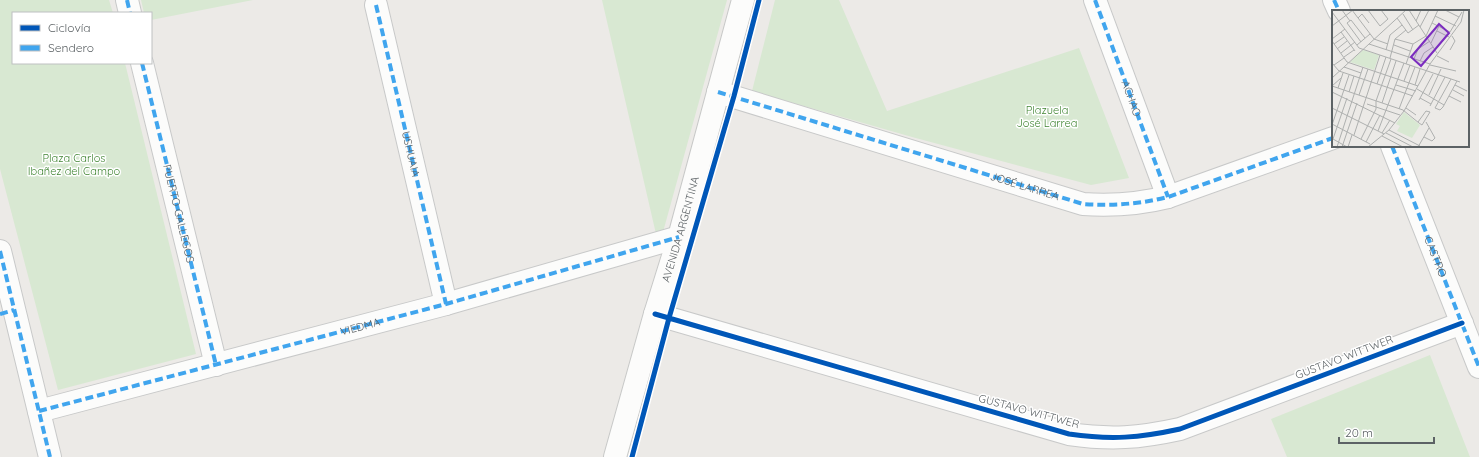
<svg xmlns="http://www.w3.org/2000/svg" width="1479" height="457" font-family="Quicksand,sans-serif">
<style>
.green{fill:#d8e8d2}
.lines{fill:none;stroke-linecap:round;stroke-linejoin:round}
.street-casing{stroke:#c8c9c9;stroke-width:24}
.secondary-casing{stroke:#c8c9c8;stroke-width:24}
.street{stroke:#fcfcfb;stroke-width:22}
.secondary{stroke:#fcfcfb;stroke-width:22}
.quiet{stroke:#40a5ee;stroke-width:4;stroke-dasharray:8 4;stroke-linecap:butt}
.cycleway-casing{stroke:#fff;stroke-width:8}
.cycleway{stroke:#0057b8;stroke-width:5}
.labels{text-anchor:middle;stroke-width:3;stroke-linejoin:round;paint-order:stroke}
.street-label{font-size:11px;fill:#5c6265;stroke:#fff}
.park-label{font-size:11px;fill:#408533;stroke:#fff}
.inset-road{fill:none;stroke:#aeb0af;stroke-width:1}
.view{fill:#7b2cbf;fill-opacity:0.15;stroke:#7b2cbf;stroke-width:2}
.inset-edge{fill:none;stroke:#5c6265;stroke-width:2}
</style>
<rect width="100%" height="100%" fill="#eceae7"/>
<path class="green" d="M 0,0 L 109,0 L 113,13 L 13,13 L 13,63 L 125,63 L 196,354 L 58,390 L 0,169 Z
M 141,0 L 253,0 L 151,20 L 151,13 L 144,13 Z
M 602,0 L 727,0 L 663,232 L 656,234 Z
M 775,0 L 839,0 L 887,111 L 1079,48 L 1129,178 L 1091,185 L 912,137 L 752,91 Z
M 1430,355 L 1470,457 L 1287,457 L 1271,419 Z"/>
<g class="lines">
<defs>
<g id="street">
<path d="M 127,0 L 130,13"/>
<path d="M 1095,0 L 1168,197"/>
<path d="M 1334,0 L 1339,11"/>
<path id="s1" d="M 376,5 L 446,304"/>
<path id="s2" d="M 142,63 L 216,365"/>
<path d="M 718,92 L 1083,204 C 1113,206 1140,204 1168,197 L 1333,138"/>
<path d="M 1392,146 L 1479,367"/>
<path d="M 0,251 L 50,457"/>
<path d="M 655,314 L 1069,434 C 1111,440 1139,438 1180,429 L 1462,323"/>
<path d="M 39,411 L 446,304 L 679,237"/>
</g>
<g id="secondary">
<path id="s3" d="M 615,457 L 655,314 L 679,237 L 743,0"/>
</g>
</defs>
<use href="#street" class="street-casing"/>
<use href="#secondary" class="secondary-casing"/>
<use href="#street" class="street"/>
<use href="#secondary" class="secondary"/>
<g class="quiet">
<path d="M 127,0 L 130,13"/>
<path id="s4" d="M 1095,0 L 1168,197"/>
<path d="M 1334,0 L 1339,11"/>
<path d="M 376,5 L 446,304"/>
<path d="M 142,63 L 216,365"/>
<path id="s5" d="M 718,92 L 1083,204 C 1113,206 1140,204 1168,197 L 1333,138"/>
<path id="s6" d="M 1392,146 L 1479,367"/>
<path d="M 0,251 L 50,457"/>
<path d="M 0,314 L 14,310"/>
<path id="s7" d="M 39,411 L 446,304 L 679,237"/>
</g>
<defs>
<path id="cycleway" d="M 655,314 L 1069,434 C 1111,440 1139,438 1180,429 L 1462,323
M 632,457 L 669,318 L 734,96 L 759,0"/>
</defs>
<use href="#cycleway" class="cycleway-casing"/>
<use href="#cycleway" class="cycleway"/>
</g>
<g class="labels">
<g class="street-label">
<text dy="4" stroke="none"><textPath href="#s4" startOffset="105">ACHAO</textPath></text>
<text dy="4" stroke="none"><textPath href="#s1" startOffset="153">USHUAIA</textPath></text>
<text dy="4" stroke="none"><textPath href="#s5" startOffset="321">JOSÉ LARREA</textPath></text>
<text dy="4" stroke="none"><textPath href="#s2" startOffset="155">PUERTO GALLEGOS</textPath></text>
<text dy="4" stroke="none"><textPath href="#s3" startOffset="237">AVENIDA ARGENTINA</textPath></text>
<text dy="4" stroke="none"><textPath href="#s6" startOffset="119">CASTRO</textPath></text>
<text dy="4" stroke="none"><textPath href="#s7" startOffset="332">VIEDMA</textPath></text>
<text transform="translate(1344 357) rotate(-21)" y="4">GUSTAVO WITTWER</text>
<text transform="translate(1029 411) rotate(15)" y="4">GUSTAVO WITTWER</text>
</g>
<g class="park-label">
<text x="1047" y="114">Plazuela<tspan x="1047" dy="13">José Larrea</tspan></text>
<text x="74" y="162">Plaza Carlos<tspan x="74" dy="13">Ibañez del Campo</tspan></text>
</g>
</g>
<g transform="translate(1332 10)">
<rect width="137" height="137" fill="#eceae7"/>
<path d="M 31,40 L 47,45 L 42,60 L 18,52 ZM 72,102 L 88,115 L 80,128 L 65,121 L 68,116 L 64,114 Z" fill="#d8e8d2"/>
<path class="inset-road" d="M 10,0 L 18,11M 20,0 L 42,29M 36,0 L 48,16 L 56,9 L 49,0M 77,0 L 105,43M 113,0 L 127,7M 0,2 L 27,38 L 128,72M 71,4 L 81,20M 103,6 L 124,16M 26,8 L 30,4 L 37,13M 65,8 L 76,23 L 87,15M 84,11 L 89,0M 100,13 L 118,22 L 130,2M 0,16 L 21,0M 88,17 L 97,0M 105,21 L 117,27M 9,22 L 23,41M 0,29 L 13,19M 42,29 L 56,34M 63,29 L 81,34M 0,31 L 15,52 L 86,76M 29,32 L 15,13 L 19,10 L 33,28M 99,33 L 107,16M 2,34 L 12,27M 37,34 L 98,54M 81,34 L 94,26 L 106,0M 25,35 L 38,24M 62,35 L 78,41M 5,39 L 15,31M 54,40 L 58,25 L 70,15M 118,40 L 123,31 L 120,26M 9,43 L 23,32M 105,46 L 117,52M 12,47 L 22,40M 58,48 L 63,29 L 74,20M 82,49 L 86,39 L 98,31M 88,51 L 92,43 L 101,37M 0,53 L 7,61 L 81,86M 74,54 L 81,34M 2,55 L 12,48M 98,55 L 124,61M 12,57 L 29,63M 0,68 L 74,0M 72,71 L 78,55M 45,74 L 54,47M 64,75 L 84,81M 83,75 L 88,59M 123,75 L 135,81M 0,76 L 71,100 L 87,113 L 90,115 L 98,102 L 94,101 L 86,112M 0,76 L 9,68M 6,78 L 11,63M 85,79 L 112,95M 121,80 L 132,86M 0,82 L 63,113M 17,82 L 22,66M 27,85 L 36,59M 97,85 L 109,59M 117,86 L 129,92M 88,88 L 99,94M 87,90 L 101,64M 50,93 L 64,51M 35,94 L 68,105M 98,96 L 113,67M 0,98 L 52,124M 74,98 L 84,105M 103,98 L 108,100 L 111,97 L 125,71M 103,98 L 119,69M 67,99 L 83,57M 0,114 L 38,134M 0,115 L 17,65M 57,120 L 88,136M 46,121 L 72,53M 50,123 L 58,110M 54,123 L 81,137M 22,125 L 48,45M 50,126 L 71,137M 92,127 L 100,131 L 103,128 L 94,112M 1,129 L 15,88M 1,129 L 15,137M 29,129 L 44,99 L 44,91 L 59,49M 34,132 L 48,105M 5,137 L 31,57M 10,137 L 25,93M 16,137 L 20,125M 36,137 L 57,120 L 72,101 L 98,54 L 129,12 L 132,0M 86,137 L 97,118"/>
<path class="view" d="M 107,14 L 117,23 L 89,56 L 79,47 Z"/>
<rect width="137" height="137" class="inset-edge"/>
</g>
<rect x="12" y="12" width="140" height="52" fill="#ffffff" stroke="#bec0c1"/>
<rect x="20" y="25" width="20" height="6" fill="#0057b8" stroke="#bec0c1"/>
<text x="48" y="32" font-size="12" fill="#5c6265">Ciclovía</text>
<rect x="20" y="45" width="20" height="6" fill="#40a5ee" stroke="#bec0c1"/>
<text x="48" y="52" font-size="12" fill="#5c6265">Sendero</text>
<path d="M1339 437v6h95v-6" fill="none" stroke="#5c6265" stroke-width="2"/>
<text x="1345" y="437" font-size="12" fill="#5c6265" stroke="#ffffff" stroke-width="3" paint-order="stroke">20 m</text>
</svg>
